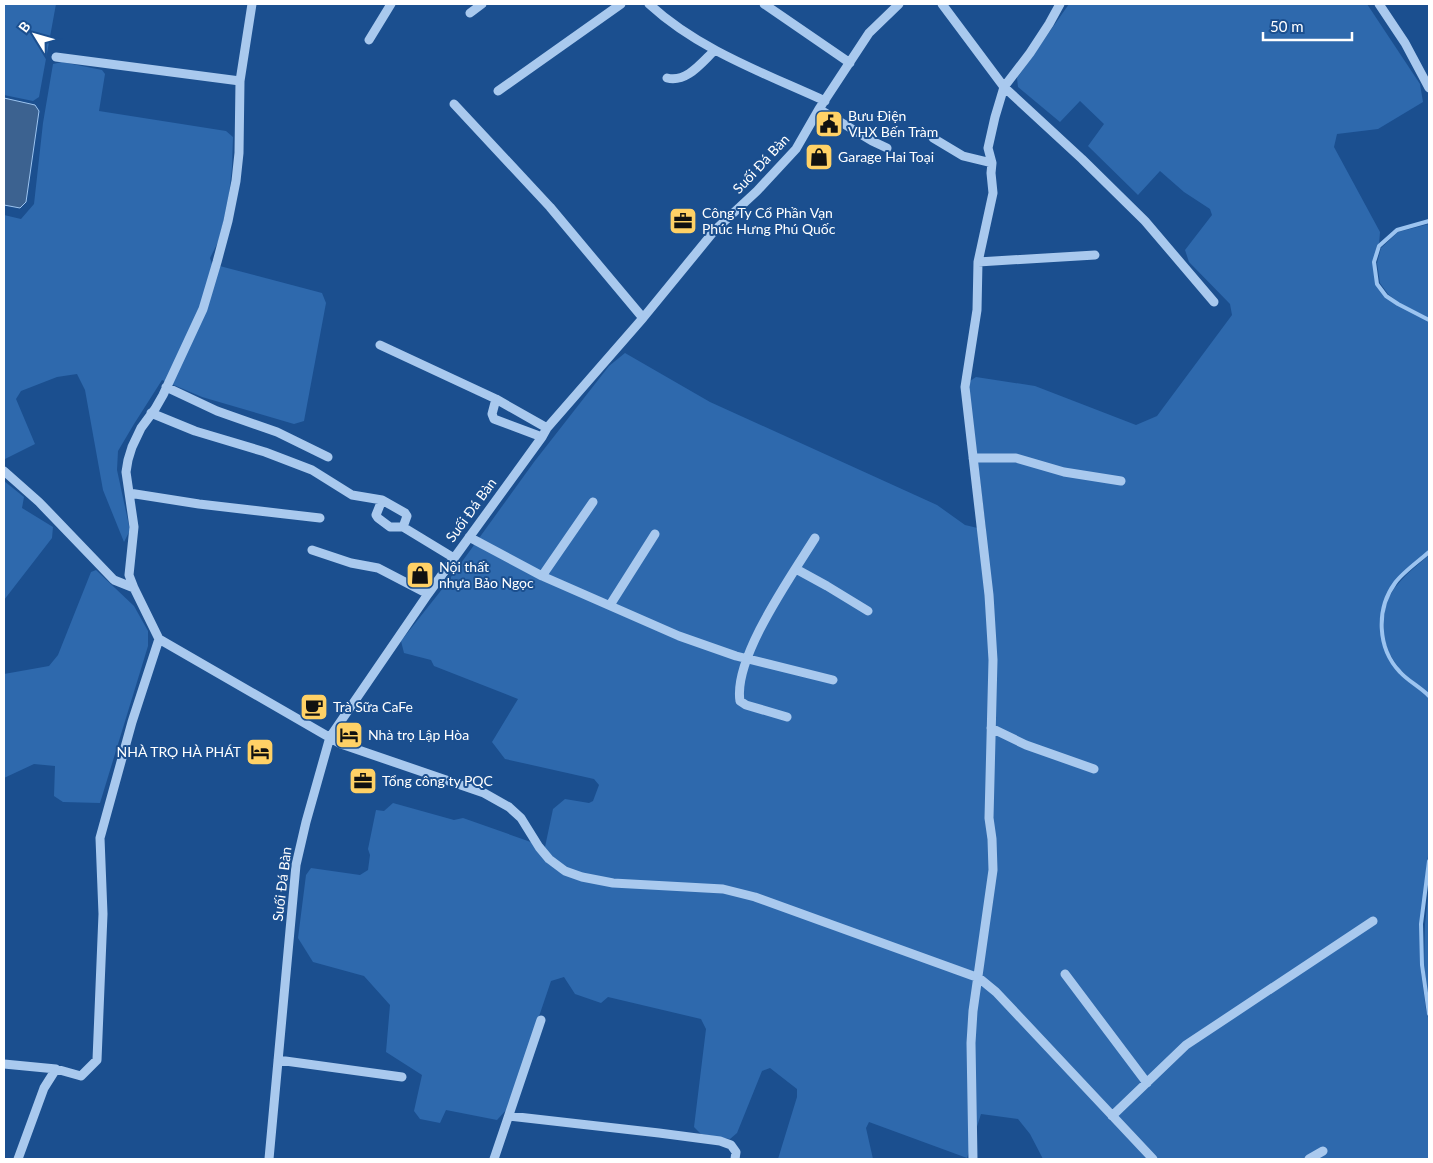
<svg xmlns="http://www.w3.org/2000/svg" width="1433" height="1163" font-family="Lato,sans-serif">
<style>
.green{fill:#2e69ad}
.water{fill:#3c6290;stroke:#9cc4f0}
.lines{fill:none;stroke-linecap:round;stroke-linejoin:round}
.stream{stroke:#9cc4f0;stroke-width:4}
.minor{stroke:#a9c9ee;stroke-width:9}
.labels{text-anchor:middle;stroke-width:4;stroke-linejoin:round;paint-order:stroke}
.poi-label{font-size:14px;fill:#fff;stroke:#1b4f8f;text-anchor:start}
.street-label{font-size:14px;fill:#fff;stroke:#1b4f8f}
</style>
<rect width="100%" height="100%" fill="#1b4f8f"/>
<path class="green" d="M 4,4 L 56,4 L 39,97 L 33,101 L 4,95 Z
M 1069,4 L 1367,4 L 1420,84 L 1423,102 L 1378,129 L 1337,134 L 1334,147 L 1380,232 L 1379,245 L 1373,261 L 1376,283 L 1384,296 L 1397,305 L 1429,321 L 1429,550 C 1419,560 1403,571 1395,582 C 1374,609 1376,645 1397,671 C 1405,680 1417,688 1427,695 L 1429,699 L 1429,848 L 1420,923 L 1420,964 L 1426,1010 L 1429,1021 L 1429,1159 L 1043,1159 L 1030,1134 L 1018,1119 L 981,1114 L 967,1158 L 869,1122 L 866,1128 L 873,1159 L 778,1159 L 797,1097 L 797,1089 L 770,1068 L 762,1071 L 737,1133 L 730,1139 L 701,1134 L 694,1127 L 706,1029 L 701,1019 L 608,997 L 601,1003 L 575,994 L 564,977 L 551,981 L 508,1108 L 497,1120 L 446,1110 L 440,1123 L 420,1119 L 414,1111 L 422,1075 L 386,1052 L 390,1005 L 364,976 L 313,962 L 298,938 L 306,875 L 311,868 L 360,875 L 368,870 L 370,855 L 368,849 L 376,810 L 384,811 L 393,803 L 454,820 L 463,818 L 545,847 L 553,809 L 565,799 L 589,803 L 593,801 L 599,785 L 594,779 L 505,759 L 492,742 L 518,699 L 434,666 L 431,660 L 404,653 L 401,641 L 443,588 L 534,462 L 609,366 L 625,353 L 710,402 L 937,505 L 965,525 L 986,530 L 969,390 L 970,381 L 976,377 L 1035,386 L 1136,425 L 1157,416 L 1232,315 L 1230,304 L 1189,262 L 1185,250 L 1212,215 L 1210,209 L 1184,192 L 1160,171 L 1138,195 L 1088,146 L 1104,124 L 1080,101 L 1060,122 L 1018,87 L 1017,78 Z
M 62,62 L 102,70 L 105,74 L 99,111 L 226,131 L 233,137 L 232,167 L 228,204 L 218,242 L 210,258 L 212,264 L 322,293 L 326,303 L 304,421 L 294,424 L 202,397 L 162,380 L 134,424 L 118,451 L 117,470 L 130,530 L 124,542 L 103,490 L 85,390 L 77,374 L 57,377 L 21,391 L 16,399 L 35,444 L 5,459 L 4,458 L 4,215 L 21,219 L 34,204 L 43,123 L 53,64 Z
M 1429,224 L 1429,318 L 1399,303 L 1388,294 L 1380,283 L 1377,263 L 1381,248 L 1398,232 Z
M 4,481 L 24,497 L 22,508 L 53,527 L 52,538 L 4,600 Z
M 1429,555 L 1429,694 C 1416,683 1399,672 1391,656 C 1379,635 1381,602 1398,584 C 1407,573 1419,564 1429,555 Z
M 96,570 L 134,606 L 148,631 L 148,646 L 100,803 L 63,802 L 54,796 L 55,766 L 34,764 L 4,778 L 4,674 L 49,666 L 58,655 L 91,572 Z
M 1429,888 L 1429,1008 L 1424,965 L 1425,924 Z"/>
<path class="water" d="M 4,98 L 35,105 L 39,111 L 26,202 L 20,208 L 4,205 Z"/>
<g class="lines">
<path class="stream" d="M 1429,221 L 1397,230 L 1379,246 L 1374,262 L 1377,284 L 1386,296 L 1398,304 L 1429,320
M 1429,552 C 1419,561 1403,572 1395,583 C 1376,609 1377,648 1400,672 C 1408,681 1420,687 1429,696
M 1429,861 L 1421,924 L 1422,965 L 1429,1014"/>
<path class="minor" d="M 649,4 C 699,50 764,73 825,101
M 764,4 L 850,63
M 942,4 L 1004,87 L 1082,159 L 1145,221 L 1214,302
M 1379,4 L 1405,43 L 1429,88
M 470,13 L 482,4
M 369,40 L 391,4
M 56,57 L 240,81
M 667,78 C 687,83 702,62 715,50
M 498,91 L 621,4
M 454,104 L 550,207 L 643,318
M 819,109 L 872,141 L 887,148
M 933,138 L 963,156 L 992,163
M 978,262 L 1095,255
M 380,345 L 496,399 L 547,428
M 166,387 L 217,411 L 277,432 L 328,457
M 496,399 L 492,414 L 494,419 L 542,437
M 151,413 L 195,431 L 265,452 L 312,470 L 352,495 L 382,500 L 405,513 L 407,516 L 403,527
M 973,458 L 1016,458 L 1064,472 L 1121,481
M 4,471 L 39,502 L 114,580 L 134,588 L 159,639 L 341,744 L 484,793 L 509,807 L 521,818 L 539,847 L 549,859 L 565,871 L 582,877 L 613,883 L 723,889 L 755,897 L 979,978 L 996,992 L 1153,1159
M 129,493 L 199,504 L 320,518
M 382,500 L 376,515 L 378,518 L 390,527 L 403,527 L 454,558
M 469,537 L 542,576 L 679,636 L 736,656 L 833,680
M 312,550 L 351,563 L 378,568 L 428,594
M 796,569 L 827,586 L 868,611
M 542,576 L 593,502
M 134,588 L 129,575 L 134,527 L 126,472 L 128,460 L 132,447 L 141,428 L 155,409 L 163,395 L 203,309 L 217,262 L 228,221 L 236,181 L 239,153 L 240,81 L 252,4
M 610,605 L 655,534
M 787,717 L 746,705 L 740,701 C 733,658 792,575 815,538
M 991,728 L 1026,745 L 1094,769
M 1065,974 L 1147,1083
M 278,1060 L 402,1077
M 4,1064 L 56,1069
M 509,1116 L 659,1133 L 720,1141 L 731,1145 L 736,1152 L 735,1159
M 1112,1116 L 1186,1045 L 1373,921
M 18,1159 L 44,1088 L 56,1069 L 81,1076 L 97,1060 L 103,914 L 100,838 L 132,722 L 159,639
M 269,1159 L 296,865 L 306,822 L 330,737 L 428,594 L 542,437 L 547,428 L 643,318 L 715,230 L 757,191 L 796,149 L 819,109 L 869,33 L 899,4
M 494,1159 L 541,1020
M 973,1159 L 971,1043 L 973,1011 L 993,870 L 992,839 L 989,818 L 993,660 L 989,595 L 965,387 L 977,310 L 978,262 L 993,193 L 991,173 L 992,163 L 988,148 L 995,117 L 1004,87 L 1030,53 L 1049,24 L 1060,4
M 1309,1159 L 1323,1151"/>
</g>
<defs>
<symbol id="civic-square" viewBox="-11 -11 22 22"><rect x="-9" y="-9" width="18" height="18" rx="4" fill="#ffd166" stroke="#1b4f8f"/><path d="M-.6-6.5H3V-4.5H.6V-3L4-1V1h2V6H-6V1h2V-1L-.6-3ZM-1.2 2.5V6h2.4V2.5Z" fill="#111"/></symbol>
<symbol id="shop-square" viewBox="-11 -11 22 22"><rect x="-9" y="-9" width="18" height="18" rx="4" fill="#ffd166" stroke="#1b4f8f"/><path d="M-5-2.5h2.3a2.7 3.5 0 0 1 5.4 0H5L5.5 6h-11ZM-1.5-2.5h3a1.5 2.3 0 0 0-3 0Z" fill="#111"/></symbol>
<symbol id="office-square" viewBox="-11 -11 22 22"><rect x="-9" y="-9" width="18" height="18" rx="4" fill="#ffd166" stroke="#1b4f8f"/><path d="M-6-3h4V-5.5h4V-3h4V5H-6ZM-1-4.5V-3h2v-1.5ZM-6 0V1H6V0Z" fill="#111"/></symbol>
<symbol id="cafe-square" viewBox="-11 -11 22 22"><rect x="-9" y="-9" width="18" height="18" rx="4" fill="#ffd166" stroke="#1b4f8f"/><path d="M-5.5-4.5H6V0H3Q3 3.5 0 3.5H-2.5Q-5.5 3.5-5.5 0ZM3-3.2v2h1.7v-2ZM-6 4.5H4V6H-6Z" fill="#111"/></symbol>
<symbol id="hotel-square" viewBox="-11 -11 22 22"><rect x="-9" y="-9" width="18" height="18" rx="4" fill="#ffd166" stroke="#1b4f8f"/><path d="M-6-4.5h1.5V1H6V5H4.5V3h-9V5H-6ZM-4 0a1.8 1.8 0 1 1 3.6 0ZM.5 0V-2.5h3Q6-2.5 6 0Z" fill="#111"/></symbol>
</defs>
<g fill-rule="evenodd">
<use href="#civic-square" x="813" y="108" width="32" height="32"/>
<use href="#shop-square" x="803" y="141" width="32" height="32"/>
<use href="#office-square" x="667" y="205" width="32" height="32"/>
<use href="#shop-square" x="404" y="559" width="32" height="32"/>
<use href="#cafe-square" x="298" y="691" width="32" height="32"/>
<use href="#hotel-square" x="333" y="719" width="32" height="32"/>
<use href="#hotel-square" x="244" y="736" width="32" height="32"/>
<use href="#office-square" x="347" y="765" width="32" height="32"/>
</g>
<g class="labels">
<g class="poi-label">
<text x="848" y="121">Bưu Điện<tspan x="848" dy="16">VHX Bến Tràm</tspan></text>
<text x="838" y="162">Garage Hai Toại</text>
<text x="702" y="218">Công Ty Cổ Phần Vạn<tspan x="702" dy="16">Phúc Hưng Phú Quốc</tspan></text>
<text x="439" y="572">Nội thất<tspan x="439" dy="16">nhựa Bảo Ngọc</tspan></text>
<text x="333" y="712">Trà Sữa CaFe</text>
<text x="368" y="740">Nhà trọ Lập Hòa</text>
<text x="241" y="757" text-anchor="end">NHÀ TRỌ HÀ PHÁT</text>
<text x="382" y="786">Tổng công ty PQC</text>
</g>
<g class="street-label">
<text transform="translate(761 164) rotate(-47)" y="5">Suối Đá Bàn</text>
<text transform="translate(471 510) rotate(-54)" y="5">Suối Đá Bàn</text>
<text transform="translate(282 884) rotate(-83)" y="5">Suối Đá Bàn</text>
</g>
</g>
<rect width="1433" height="1163" fill="none" stroke="#ffffff" stroke-width="10"/>
<g transform="translate(35 35) rotate(307)" stroke="#1b4f8f" stroke-width="4" paint-order="stroke">
<path d="M0-4L9 19L0 12L-9 19Z" fill="#ffffff"/>
<text y="-8" font-size="14" font-weight="bold" text-anchor="middle" fill="#ffffff">B</text>
</g>
<path d="M1263 32v8h89v-8" fill="none" stroke="#ffffff" stroke-width="2.5"/>
<text x="1270" y="32" font-size="15" fill="#ffffff" stroke="#1b4f8f" stroke-width="4" paint-order="stroke">50 m</text>
</svg>
